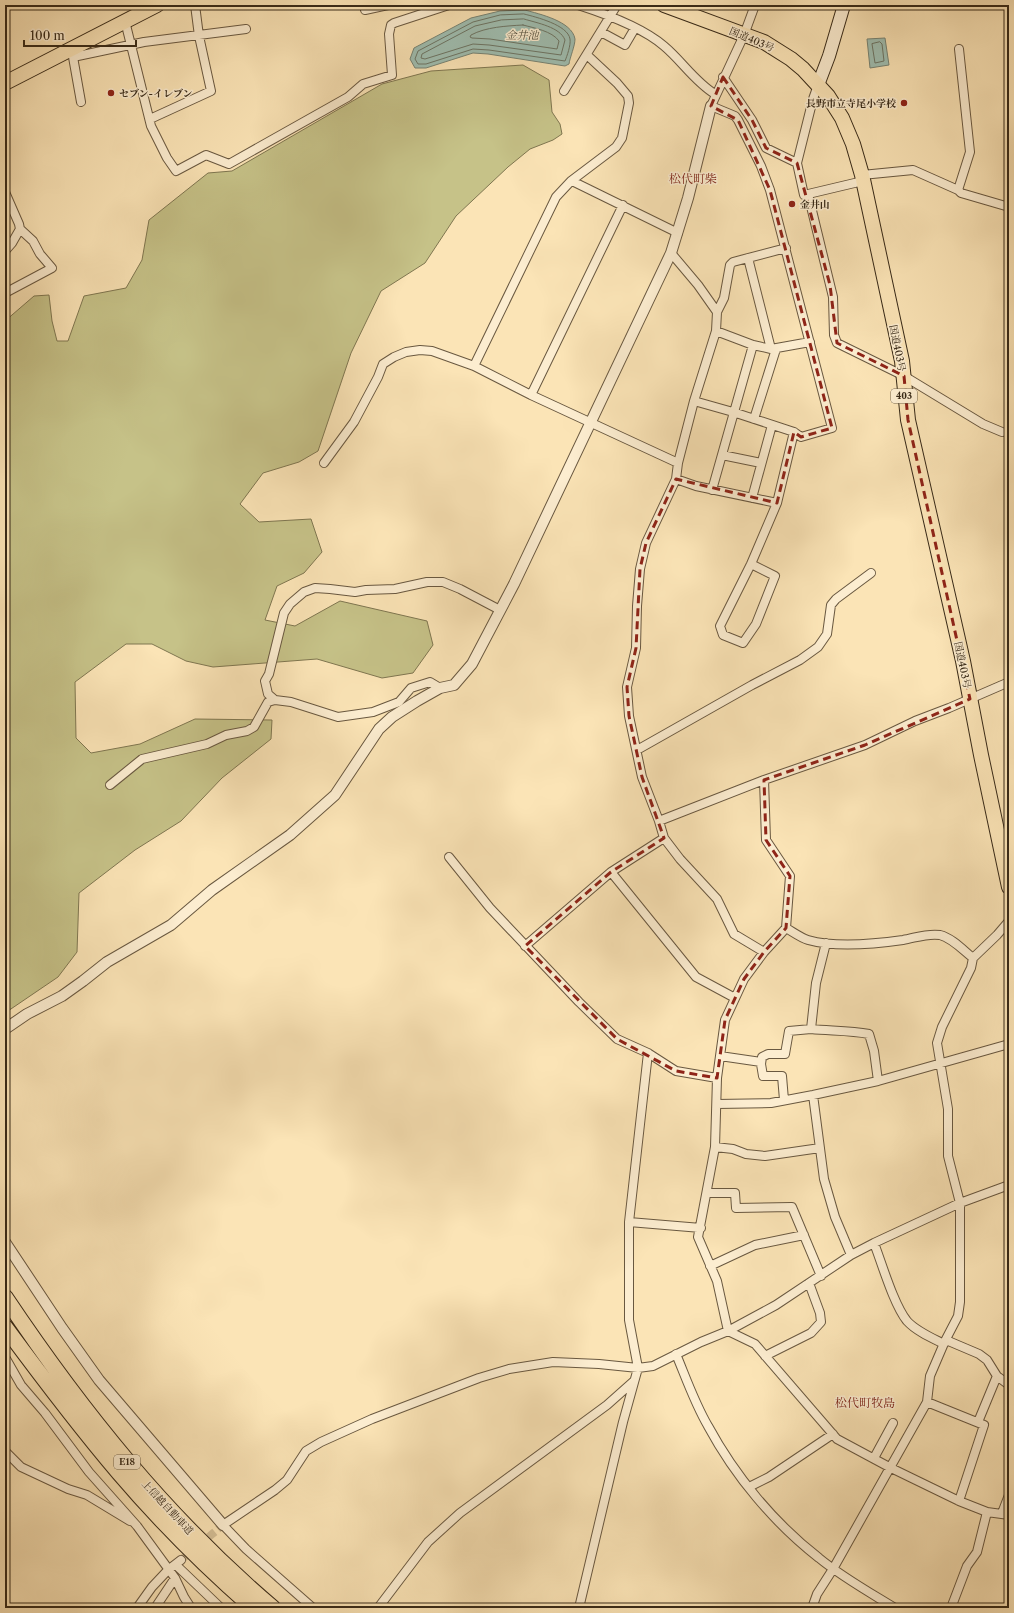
<svg xmlns="http://www.w3.org/2000/svg" width="1014" height="1613" font-family="'Libre Caslon Text','Noto Serif JP',serif">
<style>
.green{fill:#c6c288;stroke:#7f7650}
.water{fill:#9fbeb1;stroke:#768374}
.lines{fill:none;stroke-linecap:round;stroke-linejoin:round}
.shore{stroke:#6c7464;stroke-width:1}
.minor-tunnel{stroke:#d4bf96;stroke-width:8;stroke-dasharray:8 4;stroke-linecap:butt}
.minor-casing{stroke:#695840;stroke-width:10}
.tertiary-casing{stroke:#695840;stroke-width:12}
.secondary-casing{stroke:#382a18;stroke-width:14}
.trunk-casing{stroke:#382a18;stroke-width:16}
.motorway-casing{stroke:#382a18;stroke-width:17}
.minor{stroke:#fcedd0;stroke-width:8}
.tertiary{stroke:#fcedd0;stroke-width:10}
.secondary{stroke:#fcedd0;stroke-width:12}
.trunk{stroke:#fbe4b6;stroke-width:14}
.motorway{stroke:#fbe4b6;stroke-width:15}
.marked{fill:none;stroke:#8f2418;stroke-width:3;stroke-dasharray:8 5;stroke-linejoin:round}
.poi-dot{fill:#8f2418;stroke:#fcedd0;stroke-width:1.5}
.labels{text-anchor:middle;stroke-width:3;stroke-linejoin:round;paint-order:stroke}
.shield{fill:#fcedd0;stroke:#73644f;stroke-width:1}
.shield-label{font-size:9px;font-weight:bold;fill:#382a18}
.street-label{font-size:10px;fill:#382a18;stroke:#fcedd0}
.poi-label{font-size:10px;font-weight:bold;fill:#382a18;stroke:#fcedd0;text-anchor:start}
.water-label{font-size:11px;font-style:italic;fill:#524f3e;stroke:#fcedd0}
.quarter-label{font-size:12px;fill:#7a1f14;stroke:#fcedd0}
</style>
<rect width="100%" height="100%" fill="#fbe4b6"/>
<filter id="stains"><feTurbulence type="fractalNoise" baseFrequency=".005" numOctaves="4"/><feColorMatrix values="0 0 0 0 .2 0 0 0 0 .09 0 0 0 0 .02 0 0 0 .5 -.17"/></filter>
<radialGradient id="worn" r=".72"><stop offset=".6" stop-color="#630" stop-opacity="0"/><stop offset="1" stop-color="#630" stop-opacity=".3"/></radialGradient>
<path class="green" d="M 523,65 L 549,80 L 552,112 L 560,124 L 562,134 L 553,140 L 530,149 L 508,167 L 456,216 L 425,263 L 381,291 L 351,353 L 318,451 L 299,462 L 263,473 L 240,504 L 259,522 L 311,519 L 322,552 L 304,573 L 277,586 L 265,620 L 295,626 L 340,601 L 427,621 L 433,645 L 413,673 L 382,678 L 317,659 L 213,667 L 186,661 L 152,644 L 126,644 L 75,682 L 76,738 L 91,753 L 140,744 L 195,719 L 272,720 L 271,739 L 222,778 L 181,821 L 135,850 L 79,893 L 77,952 L 58,977 L 5,1013 L 5,321 L 34,296 L 49,295 L 52,321 L 57,341 L 68,341 L 84,296 L 126,288 L 142,260 L 149,220 L 208,173 L 232,171 L 382,84 L 431,71 Z"/>
<path class="water" d="M 525,10 C 539,14 572,21 575,39 C 575,46 570,57 569,64 L 565,66 L 488,54 L 473,53 L 426,68 L 415,68 L 410,59 L 414,48 L 471,18 L 500,11 Z
M 885,38 L 889,65 L 870,68 L 867,39 Z"/>
<g class="lines">
<path class="shore" d="M 524,14 C 536,17 568,25 570,39 C 571,45 567,56 565,61 L 489,50 L 473,49 L 426,64 L 418,64 L 415,59 L 418,51 L 473,22 L 500,15 Z
M 524,19 C 537,23 560,27 565,40 L 561,55 L 489,45 L 473,44 L 425,59 L 421,58 L 422,54 L 475,26 L 501,20 Z
M 523,25 C 534,28 552,31 559,41 L 557,49 L 490,39 L 472,38 L 470,37 L 471,35 C 486,27 506,26 523,25 Z
M 880,42 L 882,44 L 884,61 L 875,63 L 872,44 Z"/>
<path class="minor-tunnel" d="M 181,1560 L 223,1525"/>
<defs>
<path id="minor" d="M 578,5 C 606,14 642,27 664,46 C 682,61 695,82 715,94
M 365,10 L 388,5
M 125,21 L 151,126 L 167,158 L 176,171 L 206,155 L 229,164 L 348,97 L 363,84 L 392,75 L 389,34 L 391,25 L 394,23 L 449,5
M 601,32 L 625,45 L 635,28
M 70,52 L 73,57 L 81,102
M 73,57 L 144,42 L 246,29
M 723,77 L 752,120 L 766,148 L 797,163
M 818,85 L 813,99 L 797,163 L 804,195 L 863,181
M 564,91 L 617,5
M 150,119 L 211,91 L 199,36 L 195,5
M 862,175 L 913,170 L 958,190 L 970,152 L 959,49
M 572,181 L 678,233
M 958,190 L 961,193 L 1009,207
M 5,192 L 19,224 L 20,229 L 33,241 L 40,254 L 52,268 L 5,293
M 808,194 L 833,297 L 834,335 L 837,343 L 904,376 L 983,424 L 1002,432
M 5,251 L 12,243 L 20,229
M 671,253 L 698,285 L 717,312
M 748,258 L 771,349
M 716,331 L 753,345 L 771,349 L 810,342
M 474,366 L 556,197 L 571,181 L 616,147 L 622,138 L 629,103 L 628,96 L 617,83 L 587,55
M 531,395 L 623,205
M 694,401 L 733,412 L 794,432 L 801,437 L 832,428 L 770,190 L 761,166 L 738,120 L 735,116 L 711,106 L 744,35 L 755,5
M 754,419 L 776,349
M 722,455 L 761,463
M 324,463 L 354,422 L 378,377 L 383,364 L 394,357 L 406,352 L 420,350 L 432,351 L 474,366 L 531,395 L 678,463
M 676,479 L 696,486 L 777,503 L 751,564 L 720,626 L 723,635 L 743,643 L 756,624 L 775,576 L 751,564
M 712,490 L 753,345
M 752,498 L 772,425
M 777,503 L 794,432
M 275,700 L 268,694 L 265,681 L 269,674 L 284,613 L 290,604 L 304,592 L 315,588 L 330,589 L 355,592 L 366,590 L 395,589 L 427,582 L 443,582 L 460,589 L 500,610
M 637,750 L 752,685 L 800,660 L 818,647 L 827,634 L 831,605 L 836,599 L 871,573
M 764,780 L 766,840 L 790,876 L 786,928
M 110,785 L 142,759 L 207,744 L 226,735 L 247,731 L 254,727 L 268,702 L 275,700 L 291,702 L 338,717 L 373,712 L 399,702 L 411,688 L 430,682 L 440,688
M 659,821 L 764,780 L 865,745 L 915,721 L 949,708 L 1009,682
M 449,857 L 490,908 L 579,1002 L 617,1039 L 648,1053 L 676,1071 L 717,1078
M 611,872 L 696,977 L 735,998
M 826,943 L 816,983 L 811,1029 C 830,1031 850,1030 869,1034 L 874,1051 L 878,1081
M 525,946 L 611,872 L 664,838
M 764,952 L 734,934 L 717,899 L 680,859 L 664,838 L 659,821 L 642,777 L 629,716 L 627,687 L 636,648 L 637,606 L 640,569 L 646,543 L 676,479 L 678,463 L 694,401 L 716,331 L 717,312 L 724,298 L 730,265 L 733,262 L 786,248
M 973,958 C 963,950 952,938 940,935 C 927,933 915,938 903,940 C 875,944 836,948 808,940 C 801,938 793,932 786,928 L 764,952 L 744,979 L 725,1020 L 720,1056 L 717,1078 L 715,1147 L 698,1237 L 717,1281 L 728,1331 L 755,1344 L 837,1439 L 891,1468 L 959,1501 L 987,1512 L 1009,1515
M 720,1056 L 761,1062
M 813,1095 L 824,1179 L 835,1217 L 851,1255
M 784,1100 L 782,1076 L 763,1076 L 761,1064 L 762,1057 L 768,1054 L 785,1054 L 789,1031 L 811,1029
M 717,1104 L 771,1103 L 813,1095 L 878,1081 L 1009,1044
M 715,1147 L 733,1149 L 746,1154 L 765,1156 L 820,1148
M 707,1193 L 735,1193 L 736,1208 L 792,1207 L 821,1276
M 629,1222 L 701,1228
M 874,1243 C 882,1264 894,1305 907,1321 C 916,1331 932,1338 944,1344
M 710,1266 L 755,1245 L 804,1235
M 946,1340 L 979,1354 L 987,1360 L 997,1376 L 1009,1385
M 676,1354 C 686,1378 695,1404 708,1426 C 735,1476 774,1523 819,1558 C 842,1577 869,1592 895,1608
M 765,1356 L 811,1333 L 821,1322 L 820,1313 L 809,1283
M 5,1357 L 21,1385 L 45,1413 L 89,1472 L 137,1526 L 175,1578 L 184,1597 L 191,1608
M 927,1402 L 984,1425 L 959,1501
M 978,1422 L 997,1376
M 5,1451 L 21,1467 L 68,1489 L 87,1495 L 130,1521
M 874,1458 L 893,1423
M 749,1487 L 769,1477 L 833,1434
M 1002,1513 L 1009,1495
M 176,1565 L 221,1608
M 137,1608 L 152,1587 L 168,1570 L 181,1560
M 155,1608 L 175,1578
M 313,1608 L 246,1549 L 223,1525 L 275,1490 L 287,1480 L 306,1451 L 321,1442 L 372,1419 L 479,1378 L 509,1369 L 553,1362 L 599,1364 L 638,1368 L 653,1366 L 701,1342 L 728,1331 L 776,1305 L 851,1255 L 874,1243 L 960,1203 L 1009,1185
M 378,1608 L 428,1542 L 460,1513 L 607,1405 L 634,1381
M 579,1608 L 623,1422 L 638,1368 L 629,1320 L 629,1222 L 648,1053
M 812,1608 L 817,1594 L 833,1569 L 927,1402 L 930,1376 L 945,1341 L 958,1316 L 960,1302 L 960,1203 L 948,1156 L 948,1109 L 937,1043 L 942,1027 L 971,968 L 973,958 L 997,935 L 1009,921
M 951,1608 L 967,1566 L 977,1552 L 987,1512"/>
<path id="tertiary" d="M 5,1029 L 27,1014 L 62,996 L 83,981 L 107,962 L 171,925 L 212,890 L 290,835 L 335,795 L 379,729 L 392,717 L 417,701 L 440,688 L 454,685 L 472,664 L 514,584 L 671,253 L 688,198 L 711,106
M 5,1242 L 62,1328 L 99,1380 L 223,1525"/>
<path id="secondary" d="M 818,85 L 829,56 L 844,5"/>
<path id="trunk" d="M 664,5 L 764,42 L 791,59 L 803,69 L 828,96 L 842,118 L 853,144 L 862,175 L 902,361 L 908,420 L 963,661 L 981,755 L 1009,887
M 5,83 L 157,5"/>
<path id="motorway" d="M 5,1297 C 82,1412 167,1518 273,1608
M 5,1327 C 42,1377 79,1426 119,1473 C 160,1521 205,1566 253,1608"/>
</defs>
<use href="#minor" class="minor-casing"/>
<use href="#tertiary" class="tertiary-casing"/>
<use href="#secondary" class="secondary-casing"/>
<use href="#trunk" class="trunk-casing"/>
<use href="#motorway" class="motorway-casing"/>
<use href="#minor" class="minor"/>
<use href="#tertiary" class="tertiary"/>
<use href="#secondary" class="secondary"/>
<use href="#trunk" class="trunk"/>
<use href="#motorway" class="motorway"/>
</g>
<path class="marked" d="M 723,77 L 752,120 L 766,148 L 797,163 L 830,285 L 837,343 L 904,376 L 908,420 L 970,699 L 865,745 L 764,780 L 766,840 L 790,876 L 786,928 L 764,952 L 744,979 L 725,1020 L 717,1078 L 676,1071 L 617,1039 L 525,946 L 611,872 L 664,838 L 642,777 L 629,716 L 627,687 L 636,648 L 640,569 L 646,543 L 676,479 L 777,503 L 794,432 L 801,437 L 832,428 L 770,190 L 738,120 L 711,106 Z"/>
<g class="poi-dot">
<circle cx="111" cy="93" r="4"/>
<circle cx="904" cy="103" r="4"/>
<circle cx="792" cy="204" r="4"/>
</g>
<g class="labels">
<g class="shield">
<rect x="891" y="389" width="26" height="14" rx="3"/>
<rect x="114" y="1455" width="26" height="14" rx="3"/>
</g>
<g class="shield-label">
<text x="904" y="399">403</text>
<text x="127" y="1465">E18</text>
</g>
<g class="street-label">
<text transform="translate(752 39) rotate(23)" y="4">国道403号</text>
<text transform="translate(898 348) rotate(79)" y="4">国道403号</text>
<text transform="translate(963 665) rotate(78)" y="4">国道403号</text>
<text transform="translate(168 1507) rotate(47)" y="4">上信越自動車道</text>
</g>
<g class="poi-label">
<text x="119" y="97">セブン-イレブン</text>
<text x="896" y="107" text-anchor="end">長野市立寺尾小学校</text>
<text x="800" y="208">金井山</text>
</g>
<g class="water-label">
<text x="522" y="39">金井池</text>
</g>
<g class="quarter-label">
<text x="693" y="183">松代町柴</text>
<text x="865" y="1407">松代町牧島</text>
</g>
</g>
<rect width="1014" height="1613" fill="none" stroke="#fbe4b6" stroke-width="20"/>
<rect x="6" y="6" width="1002" height="1601" fill="none" stroke="#382a18" stroke-width="2"/>
<rect x="10" y="10" width="994" height="1593" fill="none" stroke="#382a18"/>
<path d="M24 40v6h112v-6" fill="none" stroke="#382a18" stroke-width="2"/>
<text x="30" y="40" font-size="12" fill="#382a18" stroke="#fcedd0" stroke-width="3" paint-order="stroke">100 m</text>
<rect width="100%" height="100%" filter="url(#stains)"/>
<rect width="100%" height="100%" fill="url(#worn)"/>
</svg>
